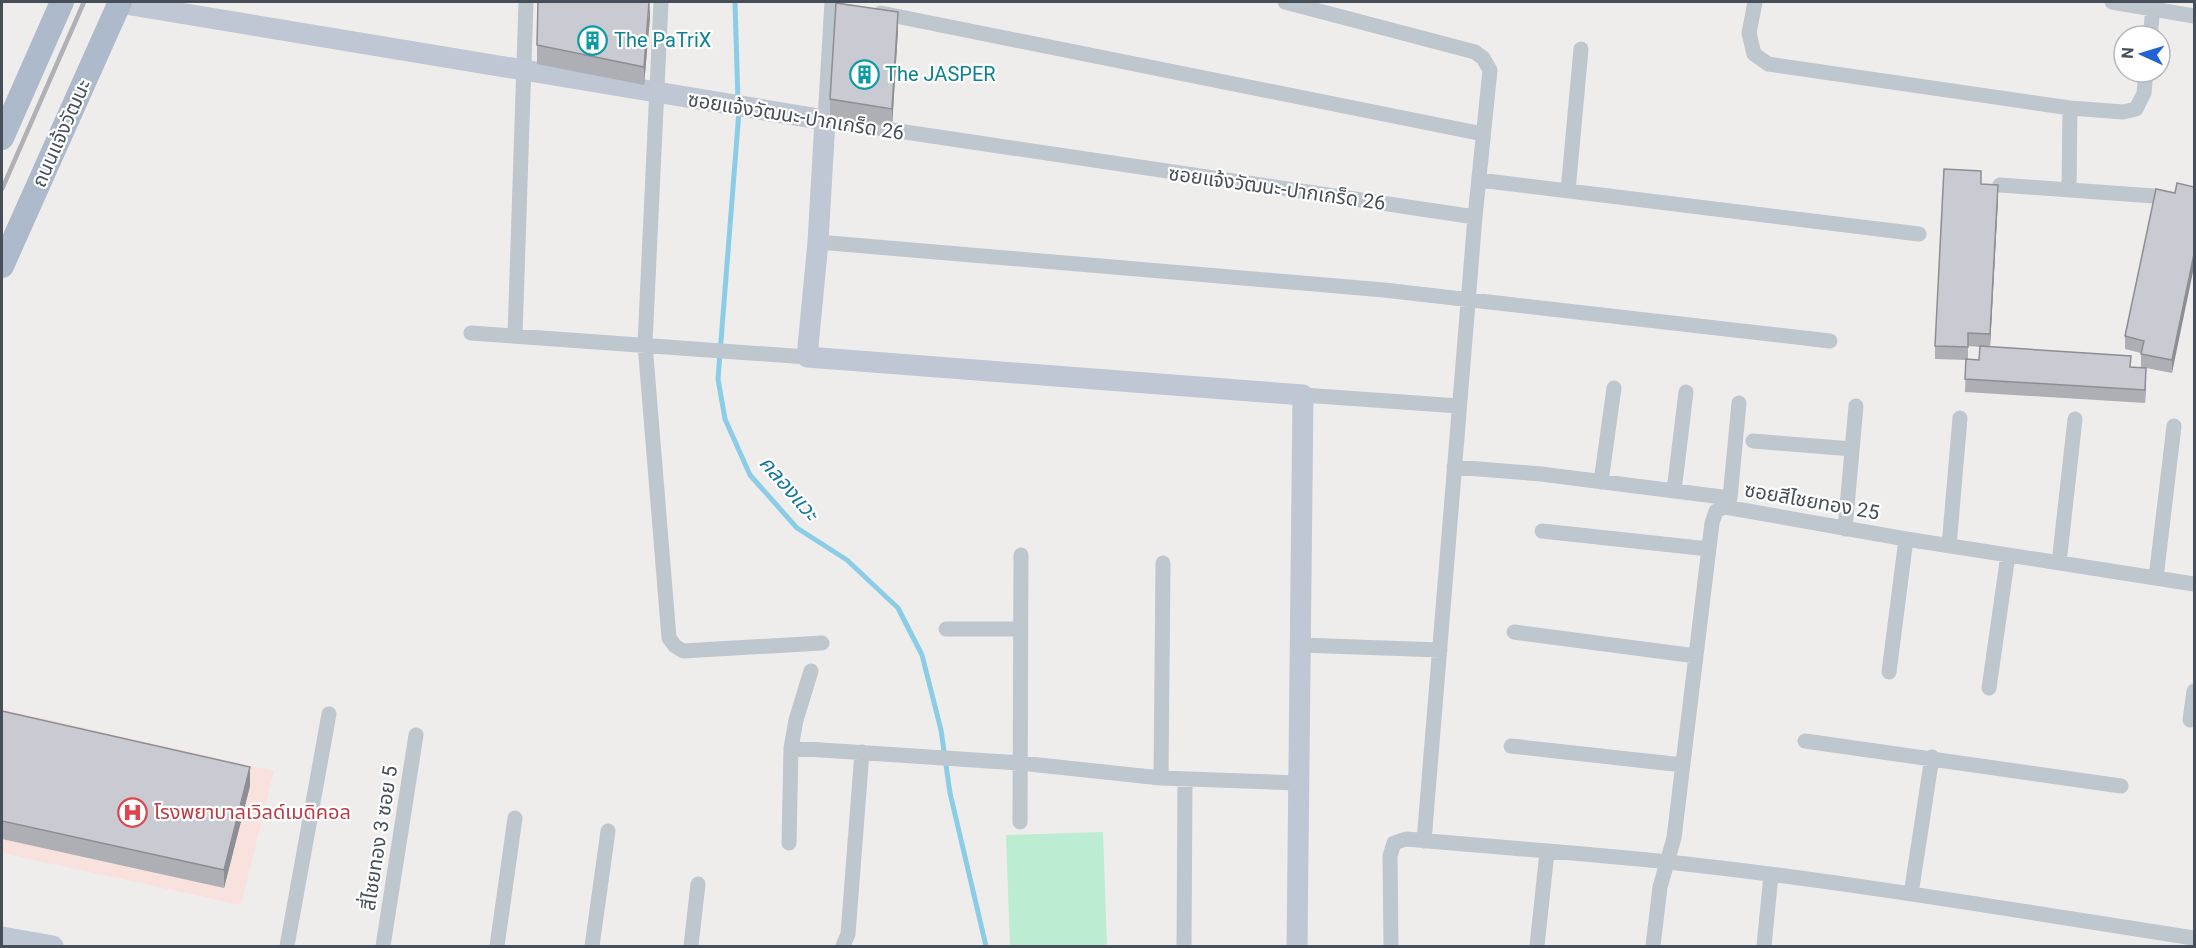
<svg xmlns="http://www.w3.org/2000/svg" width="2196" height="948" font-family="Roboto,'Noto Sans Thai',sans-serif">
<style>
.medical{fill:#f9e1dd}
.green{fill:#bcecd2}
.lines{fill:none;stroke-linecap:round;stroke-linejoin:round}
.stream{stroke:#8bcde7;stroke-width:5}
.street{stroke:#bec6ce;stroke-width:15}
.secondary{stroke:#bec7d3;stroke-width:21}
.primary{stroke:#adbacb;stroke-width:24}
.rail{stroke:#afb1b7;stroke-width:4.5}
.wall{fill:#aeafb5;fill-rule:evenodd}
.shaded-wall{fill:#8d8e93}
.building{fill:#cacbd2;stroke:#8d8e93;stroke-width:1.5}
.labels{text-anchor:middle;stroke-width:4.5;stroke-linejoin:round;paint-order:stroke}
.culture-label{font-size:20px;fill:#0d838f;stroke:#fff;text-anchor:start}
.street-label{font-size:20px;fill:#464f59;stroke:#fff}
.health-label{font-size:20px;fill:#be3a42;stroke:#fff;text-anchor:start}
.water-label{font-size:21px;font-style:italic;fill:#13789f;stroke:#fff}
</style>
<rect width="100%" height="100%" fill="#efedec"/>
<path class="medical" d="M 2,709 L 274,771 L 241,905 L 2,853 Z"/>
<path class="green" d="M 1103,832 L 1107,946 L 1010,946 L 1006,835 Z"/>
<g class="lines">
<path class="stream" d="M 735,2 L 738,102
M 739,111 L 718,379 L 725,419 L 750,475 L 797,528 L 847,560 L 898,608 L 922,655 L 941,730 L 950,793 L 986,946"/>
<path class="street" d="M 661,2 L 645,344 L 669,638 L 675,646 L 683,651 L 822,643
M 832,2 L 825,120 L 1475,217
M 1285,2 L 1475,52 L 1483,58 L 1490,70 L 1475,217 L 1424,841
M 1755,2 L 1749,33 L 1754,54 L 1768,64 L 2070,108 L 2123,112 L 2136,109 L 2144,93 L 2146,72
M 2112,2 L 2194,16
M 881,13 L 1483,134
M 2150,36 L 2153,9
M 1479,180 L 1919,234
M 2000,185 L 2154,196
M 2069,190 L 2070,108
M 1568,191 L 1581,49
M 818,242 L 1384,290 L 1830,341
M 471,333 L 807,357
M 515,336 L 526,2
M 1303,395 L 1459,406
M 1753,441 L 1852,449
M 1454,467 L 1541,474 L 1730,498 L 1739,403
M 1601,482 L 1614,388
M 1674,491 L 1686,392
M 1845,529 L 1856,406
M 1542,531 L 1709,549
M 1949,546 L 1960,418
M 2059,563 L 2075,419
M 2156,578 L 2174,426
M 946,629 L 1021,629
M 1514,632 L 1696,656
M 1300,645 L 1440,650
M 1889,672 L 1906,539
M 1989,688 L 2008,555
M 2190,720 L 2194,691
M 1805,741 L 2121,786
M 1511,746 L 1683,765
M 791,748 L 1020,763 L 1161,778 L 1299,783
M 1161,778 L 1163,563
M 1020,822 L 1021,555
M 789,843 L 791,748 L 796,720 L 811,671
M 1911,894 L 1932,757
M 287,946 L 329,714
M 383,946 L 416,735
M 497,946 L 515,818
M 592,946 L 608,831
M 691,946 L 698,884
M 843,946 L 848,934 L 862,752
M 1184,946 L 1185,779
M 1391,946 L 1390,856 L 1394,843 L 1406,839 C 1493,847 1581,853 1668,862 C 1845,881 2019,911 2194,938
M 1537,946 L 1547,852
M 1653,946 L 1660,887 L 1674,838 L 1712,523 L 1716,511 L 1725,507 L 1906,539 L 2194,584
M 1764,946 L 1771,875"/>
<path class="secondary" d="M 119,3 L 825,120 L 818,242 L 807,357 L 1303,395 L 1297,946
M 2,937 L 53,946"/>
<path class="primary" d="M 2,138 L 62,2
M 2,266 L 120,2"/>
<path class="rail" d="M 2,189 L 84,2"/>
</g>
<path class="wall" d="M 650,17 L 644,85 L 537,64 L 537,45 Z
M 898,30 L 892,127 L 830,117 L 830,99 Z
M 1981,184 L 1998,198 L 1990,347 L 2131,367 L 2146,381 L 2145,403 L 1965,392 L 1966,360 L 1935,359 L 1935,346 ZM 1968,346 L 1980,347 L 1979,360 L 1968,359 Z
M 2175,193 L 2172,373 L 2141,367 L 2141,353 L 2125,349 L 2125,336 Z
M 2,711 L 250,786 L 224,888 L 2,839 Z"/>
<path class="shaded-wall" d="M 650,2 L 650,17 L 644,85 L 644,67 Z
M 898,12 L 898,30 L 892,127 L 892,109 Z
M 1998,185 L 1998,198 L 1990,347 L 1990,334 Z
M 2194,254 L 2194,267 L 2172,373 L 2172,360 Z
M 2146,368 L 2146,381 L 2145,403 L 2145,390 Z
M 250,767 L 250,786 L 224,888 L 224,870 Z"/>
<path class="building" d="M 538,2 L 649,2 L 644,67 L 537,45 Z
M 836,3 L 898,12 L 892,109 L 830,99 Z
M 1944,169 L 1981,171 L 1981,184 L 1998,185 L 1990,334 L 1968,333 L 1968,347 L 1935,346 Z
M 2177,183 L 2194,187 L 2194,254 L 2172,360 L 2141,354 L 2144,341 L 2125,336 L 2156,189 L 2175,193 Z
M 1980,346 L 2131,356 L 2130,367 L 2146,368 L 2145,390 L 1965,379 L 1966,359 L 1979,360 Z
M 2,711 L 250,767 L 224,870 L 2,821 Z"/>
<defs>
<symbol id="building-ring" viewBox="-11 -11 22 22"><circle r="9.5" fill="#fff" stroke="#0f9aa8" stroke-width="1.5"/><path d="M-4-6H4V6H1V3H-1V6H-4ZM-2.5-4.3h1.7v1.8h-1.7ZM.8-4.3h1.7v1.8H.8ZM-2.5-1h1.7V.8h-1.7ZM.8-1h1.7V.8H.8Z" fill="#0f9aa8"/></symbol>
<symbol id="hospital-ring" viewBox="-11 -11 22 22"><circle r="9.5" fill="#fff" stroke="#e0444e" stroke-width="1.5"/><path d="M-5-5h3v3.5h4V-5h3V5h-3V1.5h-4V5h-3Z" fill="#e0444e"/></symbol>
</defs>
<g fill-rule="evenodd">
<use href="#building-ring" x="576" y="24" width="33" height="33"/>
<use href="#building-ring" x="848" y="58" width="33" height="33"/>
<use href="#hospital-ring" x="116" y="796" width="33" height="33"/>
</g>
<g class="labels">
<g class="culture-label">
<text x="614" y="47">The PaTriX</text>
<text x="885" y="81">The JASPER</text>
</g>
<g class="street-label">
<text transform="translate(796 116) rotate(9)" y="7">ซอยแจ้งวัฒนะ-ปากเกร็ด 26</text>
<text transform="translate(61 133) rotate(-66)" y="7">ถนนแจ้งวัฒนะ</text>
<text transform="translate(1277 188) rotate(8)" y="7">ซอยแจ้งวัฒนะ-ปากเกร็ด 26</text>
<text transform="translate(1812 501) rotate(10)" y="7">ซอยสีไชยทอง 25</text>
<text transform="translate(379 838) rotate(-81)" y="7">สี่ไชยทอง 3 ซอย 5</text>
</g>
<g class="health-label">
<text x="154" y="819">โรงพยาบาลเวิลด์เมดิคอล</text>
</g>
<g class="water-label">
<text transform="translate(789 488) rotate(49)" y="7">คลองแวะ</text>
</g>
</g>
<rect width="2196" height="948" fill="none" stroke="#464f59" stroke-width="6"/>
<g transform="translate(2142 54) rotate(274)"><circle r="28" fill="#ffffff" stroke="#b5b9bd" stroke-width="1.5"/>
<path d="M0-4.5L10 22L0 15L-10 22Z" fill="#2263d4"/>
<text y="-9" font-size="16" font-weight="bold" text-anchor="middle" fill="#464f59">N</text>
</g>
</svg>
